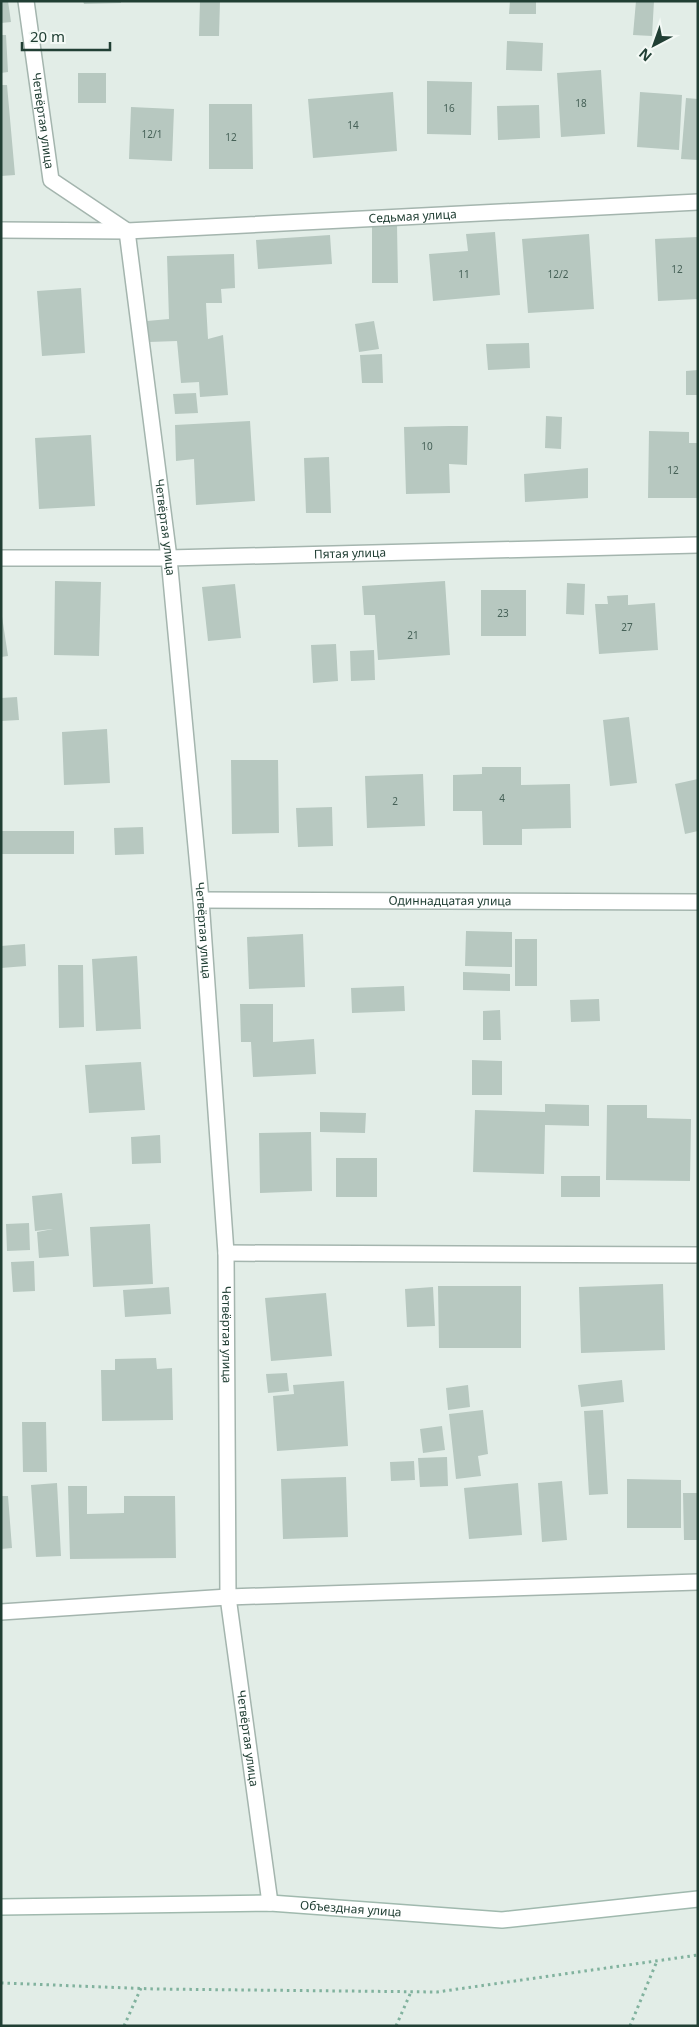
<svg xmlns="http://www.w3.org/2000/svg" width="699" height="2027" font-family="'Noto Sans',sans-serif">
<style>
.building{fill:#b7c8c0}
.lines{fill:none;stroke-linecap:round;stroke-linejoin:round}
.lane-casing{stroke:#a4b5ae;stroke-width:18}
.street-casing{stroke:#a4b5ae;stroke-width:18}
.secondary-casing{stroke:#a0b9ae;stroke-width:18}
.path{stroke:#81b29e;stroke-width:3;stroke-dasharray:2.5 4;stroke-linecap:butt}
.lane{stroke:#fff;stroke-width:15}
.street{stroke:#fff;stroke-width:15}
.secondary{stroke:#fff;stroke-width:15}
.labels{text-anchor:middle;stroke-width:4.5;stroke-linejoin:round;paint-order:stroke}
.number-label{font-size:10px;fill:#466157}
.street-label{font-size:12px;fill:#213f34;stroke:#f3f9f5}
</style>
<rect width="100%" height="100%" fill="#e2ede7"/>
<path class="building" d="M 1,1 L 8,1 L 11,22 L 1,23 Z
M 83,1 L 121,1 L 121,3 L 84,4 Z
M 200,1 L 220,1 L 219,36 L 199,36 Z
M 510,1 L 536,1 L 536,14 L 509,14 Z
M 636,1 L 654,1 L 652,36 L 633,35 Z
M 1,35 L 6,35 L 8,72 L 1,73 Z
M 507,41 L 543,43 L 542,71 L 506,70 Z
M 601,70 L 605,134 L 561,137 L 557,73 Z
M 78,73 L 106,73 L 106,103 L 78,103 Z
M 427,81 L 472,82 L 471,135 L 427,134 Z
M 1,85 L 7,85 L 15,175 L 1,176 Z
M 393,92 L 397,151 L 313,158 L 308,99 Z
M 640,92 L 682,95 L 679,150 L 637,147 Z
M 686,98 L 698,99 L 698,160 L 681,159 Z
M 209,104 L 252,104 L 253,169 L 209,169 Z
M 539,105 L 540,138 L 498,140 L 497,106 Z
M 131,107 L 174,109 L 172,161 L 129,159 Z
M 397,225 L 398,283 L 372,283 L 372,226 Z
M 495,232 L 500,295 L 433,301 L 429,254 L 468,251 L 466,234 Z
M 589,234 L 594,309 L 528,313 L 522,239 Z
M 330,235 L 332,264 L 258,269 L 256,240 Z
M 698,237 L 698,299 L 658,301 L 655,239 Z
M 234,254 L 235,288 L 221,289 L 222,303 L 206,303 L 208,339 L 223,335 L 228,395 L 200,397 L 199,382 L 181,383 L 177,341 L 149,342 L 147,321 L 169,319 L 167,256 Z
M 81,288 L 85,353 L 42,356 L 37,291 Z
M 374,321 L 379,349 L 359,352 L 355,324 Z
M 529,343 L 530,368 L 488,370 L 486,344 Z
M 382,354 L 383,383 L 362,383 L 360,355 Z
M 698,370 L 698,395 L 686,395 L 686,371 Z
M 196,393 L 198,413 L 175,414 L 173,394 Z
M 546,416 L 562,417 L 561,449 L 545,448 Z
M 250,421 L 255,501 L 196,505 L 194,459 L 176,461 L 175,425 Z
M 449,426 L 468,426 L 467,465 L 449,464 L 450,493 L 406,494 L 404,427 Z
M 649,431 L 689,432 L 689,443 L 698,443 L 698,498 L 648,498 Z
M 91,435 L 95,506 L 39,509 L 35,438 Z
M 329,457 L 331,513 L 306,513 L 304,458 Z
M 588,468 L 588,498 L 525,502 L 524,474 Z
M 55,581 L 101,582 L 99,656 L 54,655 Z
M 445,581 L 450,655 L 378,660 L 375,615 L 364,615 L 362,586 Z
M 567,583 L 585,584 L 584,615 L 566,614 Z
M 235,584 L 241,638 L 208,641 L 202,587 Z
M 481,590 L 526,590 L 526,636 L 481,636 Z
M 628,595 L 628,605 L 655,603 L 658,650 L 599,654 L 595,604 L 608,604 L 607,596 Z
M 1,610 L 8,656 L 1,657 Z
M 336,644 L 338,681 L 313,683 L 311,645 Z
M 374,650 L 375,680 L 351,681 L 350,651 Z
M 17,697 L 19,720 L 1,721 L 1,698 Z
M 629,717 L 637,783 L 610,786 L 603,720 Z
M 107,729 L 110,783 L 64,785 L 62,732 Z
M 231,760 L 278,760 L 279,833 L 232,834 Z
M 482,767 L 521,767 L 521,785 L 570,784 L 571,828 L 522,829 L 522,845 L 483,845 L 482,811 L 453,811 L 453,775 L 482,774 Z
M 423,774 L 425,826 L 367,828 L 365,776 Z
M 698,779 L 698,831 L 685,834 L 675,784 Z
M 332,807 L 333,846 L 298,847 L 296,808 Z
M 143,827 L 144,854 L 115,855 L 114,828 Z
M 2,831 L 74,831 L 74,854 L 2,854 Z
M 466,931 L 512,932 L 512,967 L 465,966 Z
M 303,934 L 305,987 L 249,989 L 247,937 Z
M 515,939 L 537,939 L 537,986 L 515,986 Z
M 25,944 L 26,966 L 1,968 L 1,946 Z
M 137,956 L 141,1029 L 96,1031 L 92,959 Z
M 58,965 L 83,965 L 84,1027 L 59,1028 Z
M 463,972 L 510,974 L 510,991 L 463,990 Z
M 404,986 L 405,1011 L 352,1013 L 351,988 Z
M 599,999 L 600,1021 L 571,1022 L 570,1000 Z
M 240,1004 L 273,1004 L 273,1042 L 314,1039 L 316,1074 L 253,1077 L 251,1042 L 241,1042 Z
M 500,1010 L 501,1040 L 483,1040 L 483,1011 Z
M 472,1060 L 502,1061 L 502,1095 L 472,1095 Z
M 141,1062 L 145,1110 L 89,1113 L 85,1065 Z
M 545,1104 L 589,1105 L 589,1126 L 545,1125 L 544,1174 L 473,1172 L 475,1110 L 545,1112 Z
M 607,1105 L 647,1105 L 647,1118 L 691,1119 L 690,1181 L 606,1180 Z
M 320,1112 L 366,1113 L 365,1133 L 320,1132 Z
M 311,1132 L 312,1191 L 260,1193 L 259,1133 Z
M 160,1135 L 161,1163 L 132,1164 L 131,1137 Z
M 336,1158 L 377,1158 L 377,1197 L 336,1197 Z
M 561,1176 L 600,1176 L 600,1197 L 561,1197 Z
M 62,1193 L 69,1256 L 39,1258 L 37,1232 L 53,1229 L 35,1231 L 32,1196 Z
M 29,1223 L 30,1250 L 7,1251 L 6,1224 Z
M 150,1224 L 153,1284 L 93,1287 L 90,1227 Z
M 34,1261 L 35,1291 L 13,1292 L 11,1262 Z
M 663,1284 L 665,1350 L 581,1353 L 579,1287 Z
M 438,1286 L 521,1286 L 521,1348 L 439,1348 Z
M 169,1287 L 171,1314 L 125,1317 L 123,1290 Z
M 433,1287 L 435,1326 L 407,1327 L 405,1289 Z
M 326,1293 L 332,1356 L 271,1361 L 265,1298 Z
M 156,1358 L 157,1369 L 172,1368 L 173,1420 L 102,1421 L 101,1370 L 115,1370 L 115,1359 Z
M 287,1373 L 289,1391 L 268,1393 L 266,1374 Z
M 622,1380 L 624,1402 L 581,1407 L 578,1385 Z
M 344,1381 L 348,1446 L 277,1451 L 273,1396 L 294,1394 L 293,1385 Z
M 468,1385 L 470,1407 L 448,1410 L 446,1388 Z
M 483,1410 L 488,1454 L 478,1456 L 481,1476 L 456,1479 L 449,1414 Z
M 603,1410 L 608,1494 L 589,1495 L 584,1411 Z
M 22,1422 L 46,1422 L 47,1472 L 23,1472 Z
M 442,1426 L 445,1450 L 423,1453 L 420,1429 Z
M 447,1457 L 448,1486 L 420,1487 L 418,1458 Z
M 414,1461 L 415,1480 L 391,1481 L 390,1462 Z
M 346,1477 L 348,1537 L 283,1539 L 281,1479 Z
M 627,1479 L 681,1480 L 681,1528 L 627,1528 Z
M 562,1481 L 567,1540 L 542,1542 L 538,1483 Z
M 57,1483 L 61,1556 L 36,1557 L 31,1485 Z
M 518,1483 L 522,1535 L 469,1539 L 464,1488 Z
M 68,1486 L 87,1486 L 87,1514 L 124,1513 L 124,1496 L 175,1496 L 176,1558 L 70,1559 Z
M 683,1493 L 698,1493 L 698,1540 L 684,1540 Z
M 1,1496 L 8,1496 L 12,1548 L 1,1549 Z"/>
<g class="lines">
<defs>
<path id="lane" d="M 1,230 L 127,231
M 226,1253 L 698,1255
M 1,1612 L 228,1597 L 698,1582"/>
<g id="street">
<path id="s1" d="M 26,1 L 51,180 L 127,231 L 169,558 L 201,900 L 226,1253 L 228,1597 L 270,1903"/>
<path id="s2" d="M 127,231 L 698,202"/>
<path id="s3" d="M 1,558 L 169,558 L 698,545"/>
<path id="s4" d="M 201,900 L 698,902"/>
</g>
<g id="secondary">
<path id="s5" d="M 1,1907 L 270,1903 L 502,1920 L 698,1899"/>
</g>
</defs>
<use href="#lane" class="lane-casing"/>
<use href="#street" class="street-casing"/>
<use href="#secondary" class="secondary-casing"/>
<path class="path" d="M 1,1983 L 155,1989 L 437,1992 L 698,1955
M 124,2026 L 141,1988
M 396,2026 L 411,1992
M 630,2026 L 657,1961"/>
<use href="#lane" class="lane"/>
<use href="#street" class="street"/>
<use href="#secondary" class="secondary"/>
</g>
<g class="labels">
<g class="number-label">
<text x="581" y="107">18</text>
<text x="449" y="112">16</text>
<text x="353" y="129">14</text>
<text x="152" y="138">12/1</text>
<text x="231" y="141">12</text>
<text x="677" y="273">12</text>
<text x="464" y="278">11</text>
<text x="558" y="278">12/2</text>
<text x="427" y="450">10</text>
<text x="673" y="474">12</text>
<text x="503" y="617">23</text>
<text x="627" y="631">27</text>
<text x="413" y="639">21</text>
<text x="502" y="802">4</text>
<text x="395" y="805">2</text>
</g>
<g class="street-label">
<text dy="4" stroke="none"><textPath href="#s1" startOffset="121">Четвёртая улица</textPath></text>
<text dy="4" stroke="none"><textPath href="#s2" startOffset="286">Седьмая улица</textPath></text>
<text dy="4" stroke="none"><textPath href="#s1" startOffset="571">Четвёртая улица</textPath></text>
<text dy="4" stroke="none"><textPath href="#s3" startOffset="349">Пятая улица</textPath></text>
<text dy="4" stroke="none"><textPath href="#s4" startOffset="249">Одиннадцатая улица</textPath></text>
<text dy="4" stroke="none"><textPath href="#s1" startOffset="976">Четвёртая улица</textPath></text>
<text dy="4" stroke="none"><textPath href="#s1" startOffset="1381">Четвёртая улица</textPath></text>
<text dy="4" stroke="none"><textPath href="#s1" startOffset="1786">Четвёртая улица</textPath></text>
<text dy="4" stroke="none"><textPath href="#s5" startOffset="350">Объездная улица</textPath></text>
</g>
</g>
<rect width="699" height="2027" fill="none" stroke="#213f34" stroke-width="5"/>
<g transform="translate(654 45) rotate(221)" stroke="#f3f9f5" stroke-width="4" paint-order="stroke">
<path d="M0-4L9 19L0 12L-9 19Z" fill="#213f34"/>
<text y="-8" font-size="14" font-weight="bold" text-anchor="middle" fill="#213f34">N</text>
</g>
<path d="M22 42v8h88v-8" fill="none" stroke="#213f34" stroke-width="2.5"/>
<text x="30" y="42" font-size="15" fill="#213f34" stroke="#f3f9f5" stroke-width="4" paint-order="stroke">20 m</text>
</svg>
